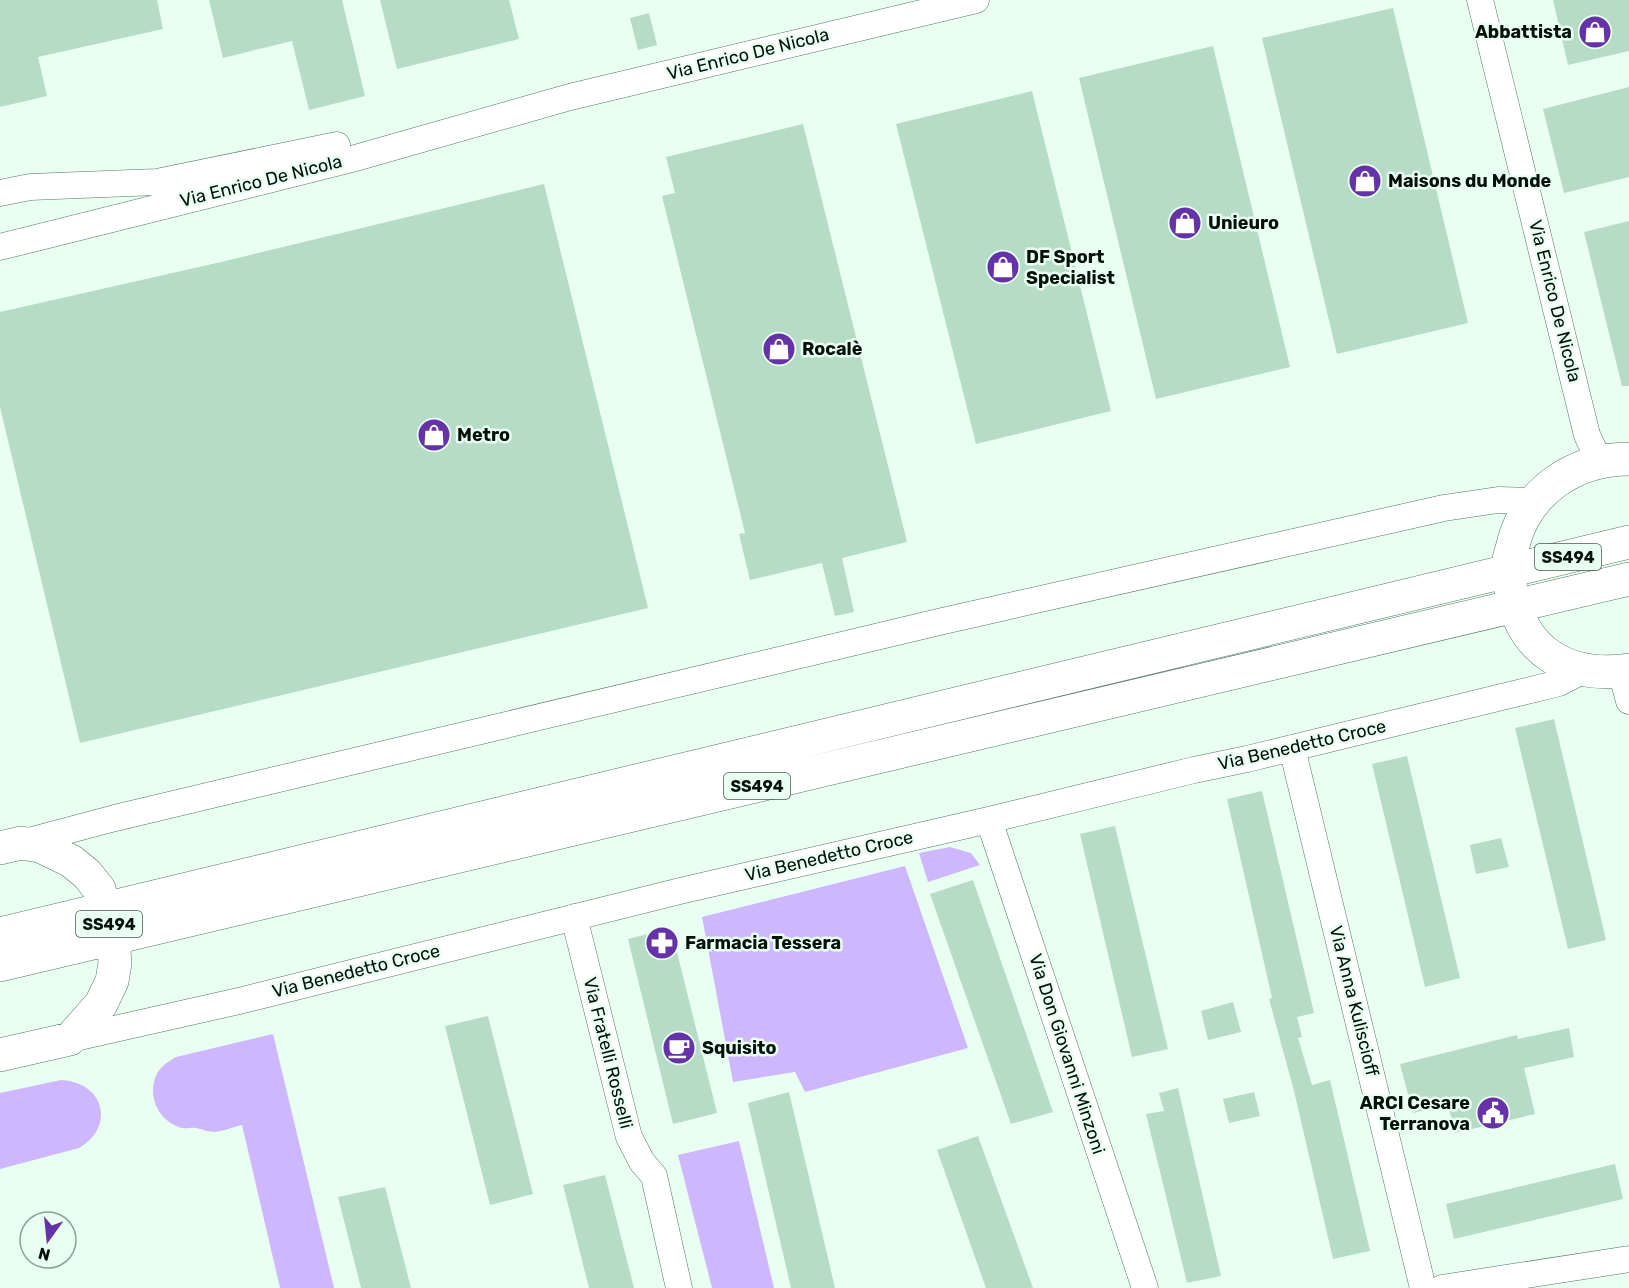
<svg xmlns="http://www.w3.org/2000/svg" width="1629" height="1288" font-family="Rubik,sans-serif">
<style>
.green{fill:#ceb7fd}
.building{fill:#b6dcc6}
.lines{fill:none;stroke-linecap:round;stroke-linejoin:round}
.street-casing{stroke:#537563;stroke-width:27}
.primary-casing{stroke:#537563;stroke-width:34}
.street{stroke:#fff;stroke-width:26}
.primary{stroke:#fff;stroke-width:33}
.labels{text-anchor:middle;stroke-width:5;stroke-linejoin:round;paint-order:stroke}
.shield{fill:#e8fff1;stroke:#48584f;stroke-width:1.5}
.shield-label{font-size:16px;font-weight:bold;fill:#04110a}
.poi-label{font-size:18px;font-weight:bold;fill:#04110a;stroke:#e8fff1;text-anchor:start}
.street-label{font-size:18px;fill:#04110a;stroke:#e8fff1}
</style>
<rect width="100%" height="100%" fill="#e8fff1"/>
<path class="green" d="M 950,847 L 971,853 L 980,865 L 928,882 L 919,853 Z
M 905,866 L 968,1048 L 805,1092 L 795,1072 L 733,1082 L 702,917 Z
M 273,1034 L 334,1288 L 280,1288 L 242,1125 C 233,1127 224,1131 215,1132 C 208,1132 202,1129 196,1128 C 191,1127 186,1129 182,1128 C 159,1122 147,1097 156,1076 C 160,1066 168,1062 176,1057 Z
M 61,1080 C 104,1082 116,1126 79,1148 L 0,1169 L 0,1093 Z
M 739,1141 L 774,1288 L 712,1288 L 678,1155 Z"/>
<path class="building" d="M 0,0 L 157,0 L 163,29 L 38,57 L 47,96 L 0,107 Z
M 209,0 L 342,0 L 365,96 L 309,110 L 292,41 L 223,58 Z
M 380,0 L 509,0 L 519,39 L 397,69 Z
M 1553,0 L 1629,0 L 1629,51 L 1568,65 Z
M 1393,8 L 1468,323 L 1337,354 L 1262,38 Z
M 649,13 L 657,45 L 638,50 L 630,18 Z
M 1213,46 L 1290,367 L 1156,399 L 1079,78 Z
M 1629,87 L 1629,177 L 1564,193 L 1543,109 Z
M 1032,91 L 1111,411 L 976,444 L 896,124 Z
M 803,124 L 907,542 L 842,558 L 854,612 L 835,616 L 822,563 L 750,580 L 739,534 L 745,533 L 662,196 L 675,193 L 666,157 Z
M 544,184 L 648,608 L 80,743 L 0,407 L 0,312 L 221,262 Z
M 1629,221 L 1629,386 L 1622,386 L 1584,232 Z
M 1554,719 L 1606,940 L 1568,949 L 1515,728 Z
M 1407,756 L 1460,978 L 1425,987 L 1372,764 Z
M 1262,791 L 1314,1013 L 1297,1017 L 1302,1037 L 1298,1038 L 1312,1085 L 1330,1080 L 1370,1251 L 1333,1259 L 1294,1091 L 1269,999 L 1272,998 L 1227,799 Z
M 1115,826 L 1168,1049 L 1132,1057 L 1080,834 Z
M 1501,838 L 1509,867 L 1476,874 L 1470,845 Z
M 973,880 L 1053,1112 L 1011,1124 L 930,894 Z
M 671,928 L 717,1113 L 673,1124 L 628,939 Z
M 1233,1002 L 1241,1032 L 1208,1040 L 1201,1011 Z
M 488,1016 L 533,1194 L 490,1205 L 445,1026 Z
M 1569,1028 L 1574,1057 L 1524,1068 L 1535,1114 L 1455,1133 L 1448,1105 L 1413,1113 L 1400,1064 L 1517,1035 L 1518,1039 Z
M 1178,1088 L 1221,1276 L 1187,1283 L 1146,1114 L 1164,1111 L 1159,1093 Z
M 789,1092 L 835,1288 L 791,1288 L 748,1103 Z
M 1254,1092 L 1260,1116 L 1229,1123 L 1223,1099 Z
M 978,1136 L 1033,1288 L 986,1288 L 937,1150 Z
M 1615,1164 L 1623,1199 L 1454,1239 L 1446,1204 Z
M 605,1175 L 634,1288 L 589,1288 L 563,1185 Z
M 385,1187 L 411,1288 L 361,1288 L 338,1197 Z"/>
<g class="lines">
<defs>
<path id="street" d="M 1480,0 L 1587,435 L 1599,461
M 0,193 L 30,187 L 157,182 L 337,145
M 0,247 L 352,159 L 570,97 L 976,0
M 1621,671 L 1629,701
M 1292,748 L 1423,1288
M 989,820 L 1145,1288
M 21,843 L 115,818 L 943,621 L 1444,508 L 1498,500 L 1534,501
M 574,917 L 629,1137 L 642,1162 L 654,1176 L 679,1288
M 70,1039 L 239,1001 L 680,891 L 989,820 L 1194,770 L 1247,759 L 1559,683 L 1586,669
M 1442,1288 L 1629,1259"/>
<path id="primary" d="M 1629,459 C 1575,459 1526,491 1513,545 C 1511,553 1507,563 1507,572 C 1508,578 1510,584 1511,590 C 1522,652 1568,679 1629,670
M 0,848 L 21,843 L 40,846 L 71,861 L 87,874 L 99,889 L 113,938 L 115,963 L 112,981 L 101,1004 L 70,1039 L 0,1055
M 0,934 L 1629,542
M 0,965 L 1629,579"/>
</defs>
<use href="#street" class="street-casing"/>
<use href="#primary" class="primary-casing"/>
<use href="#street" class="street"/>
<use href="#primary" class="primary"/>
</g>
<defs>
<symbol id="shop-disc" viewBox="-11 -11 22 22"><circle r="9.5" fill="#6632a8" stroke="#e8fff1"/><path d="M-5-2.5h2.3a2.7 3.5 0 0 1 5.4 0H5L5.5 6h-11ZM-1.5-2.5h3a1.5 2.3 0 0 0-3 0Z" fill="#fff"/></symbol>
<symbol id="pharmacy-disc" viewBox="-11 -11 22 22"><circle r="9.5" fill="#6632a8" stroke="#e8fff1"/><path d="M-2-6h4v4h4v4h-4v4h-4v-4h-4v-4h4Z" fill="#fff"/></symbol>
<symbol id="cafe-disc" viewBox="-11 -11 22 22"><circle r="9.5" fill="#6632a8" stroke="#e8fff1"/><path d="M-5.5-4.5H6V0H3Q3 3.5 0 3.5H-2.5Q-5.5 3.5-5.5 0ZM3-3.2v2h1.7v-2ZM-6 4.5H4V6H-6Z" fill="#fff"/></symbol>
<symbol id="civic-disc" viewBox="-11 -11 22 22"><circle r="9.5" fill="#6632a8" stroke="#e8fff1"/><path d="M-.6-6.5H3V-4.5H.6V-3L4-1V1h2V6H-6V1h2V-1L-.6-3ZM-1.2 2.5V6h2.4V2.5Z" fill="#fff"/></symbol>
</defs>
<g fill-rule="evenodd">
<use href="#shop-disc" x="1576" y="13" width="38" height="38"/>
<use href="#shop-disc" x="1346" y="162" width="38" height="38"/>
<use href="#shop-disc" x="1166" y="204" width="38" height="38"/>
<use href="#shop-disc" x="984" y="248" width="38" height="38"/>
<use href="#shop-disc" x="760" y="330" width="38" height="38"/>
<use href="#shop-disc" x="415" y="416" width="38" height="38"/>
<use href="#pharmacy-disc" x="643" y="924" width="38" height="38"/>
<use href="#cafe-disc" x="660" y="1029" width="38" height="38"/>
<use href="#civic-disc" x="1474" y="1094" width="38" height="38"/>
</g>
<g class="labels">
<g class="shield">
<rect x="1535" y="544" width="66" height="26" rx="4.5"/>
<rect x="724" y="773" width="66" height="26" rx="4.5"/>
<rect x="76" y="911" width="66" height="26" rx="4.5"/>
</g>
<g class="shield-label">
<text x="1568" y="563">SS494</text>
<text x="757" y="792">SS494</text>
<text x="109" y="930">SS494</text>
</g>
<g class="poi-label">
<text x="1572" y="38" text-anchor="end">Abbattista</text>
<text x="1388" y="187">Maisons du Monde</text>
<text x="1208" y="229">Unieuro</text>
<text x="1026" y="263">DF Sport<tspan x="1026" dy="21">Specialist</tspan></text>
<text x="802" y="355">Rocalè</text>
<text x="457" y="441">Metro</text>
<text x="685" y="949">Farmacia Tessera</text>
<text x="702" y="1054">Squisito</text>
<text x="1470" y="1109" text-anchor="end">ARCI Cesare<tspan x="1470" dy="21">Terranova</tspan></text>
</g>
<g class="street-label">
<text transform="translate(748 54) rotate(-14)" y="6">Via Enrico De Nicola</text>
<text transform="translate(261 181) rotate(-14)" y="6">Via Enrico De Nicola</text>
<text transform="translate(1555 301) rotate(76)" y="6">Via Enrico De Nicola</text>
<text transform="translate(1302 745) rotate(-13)" y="6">Via Benedetto Croce</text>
<text transform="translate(829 856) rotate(-13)" y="6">Via Benedetto Croce</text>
<text transform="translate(356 971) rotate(-14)" y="6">Via Benedetto Croce</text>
<text transform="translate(1354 1001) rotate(76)" y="6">Via Anna Kuliscioff</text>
<text transform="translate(608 1053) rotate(76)" y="6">Via Fratelli Rosselli</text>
<text transform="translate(1067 1054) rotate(72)" y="6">Via Don Giovanni Minzoni</text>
</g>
</g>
<g transform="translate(48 1240) rotate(195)"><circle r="28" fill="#e8fff1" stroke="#8da095" stroke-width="1.5"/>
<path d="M0-4.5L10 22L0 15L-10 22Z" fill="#6632a8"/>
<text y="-9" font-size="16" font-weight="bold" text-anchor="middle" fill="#04110a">N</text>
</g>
</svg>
